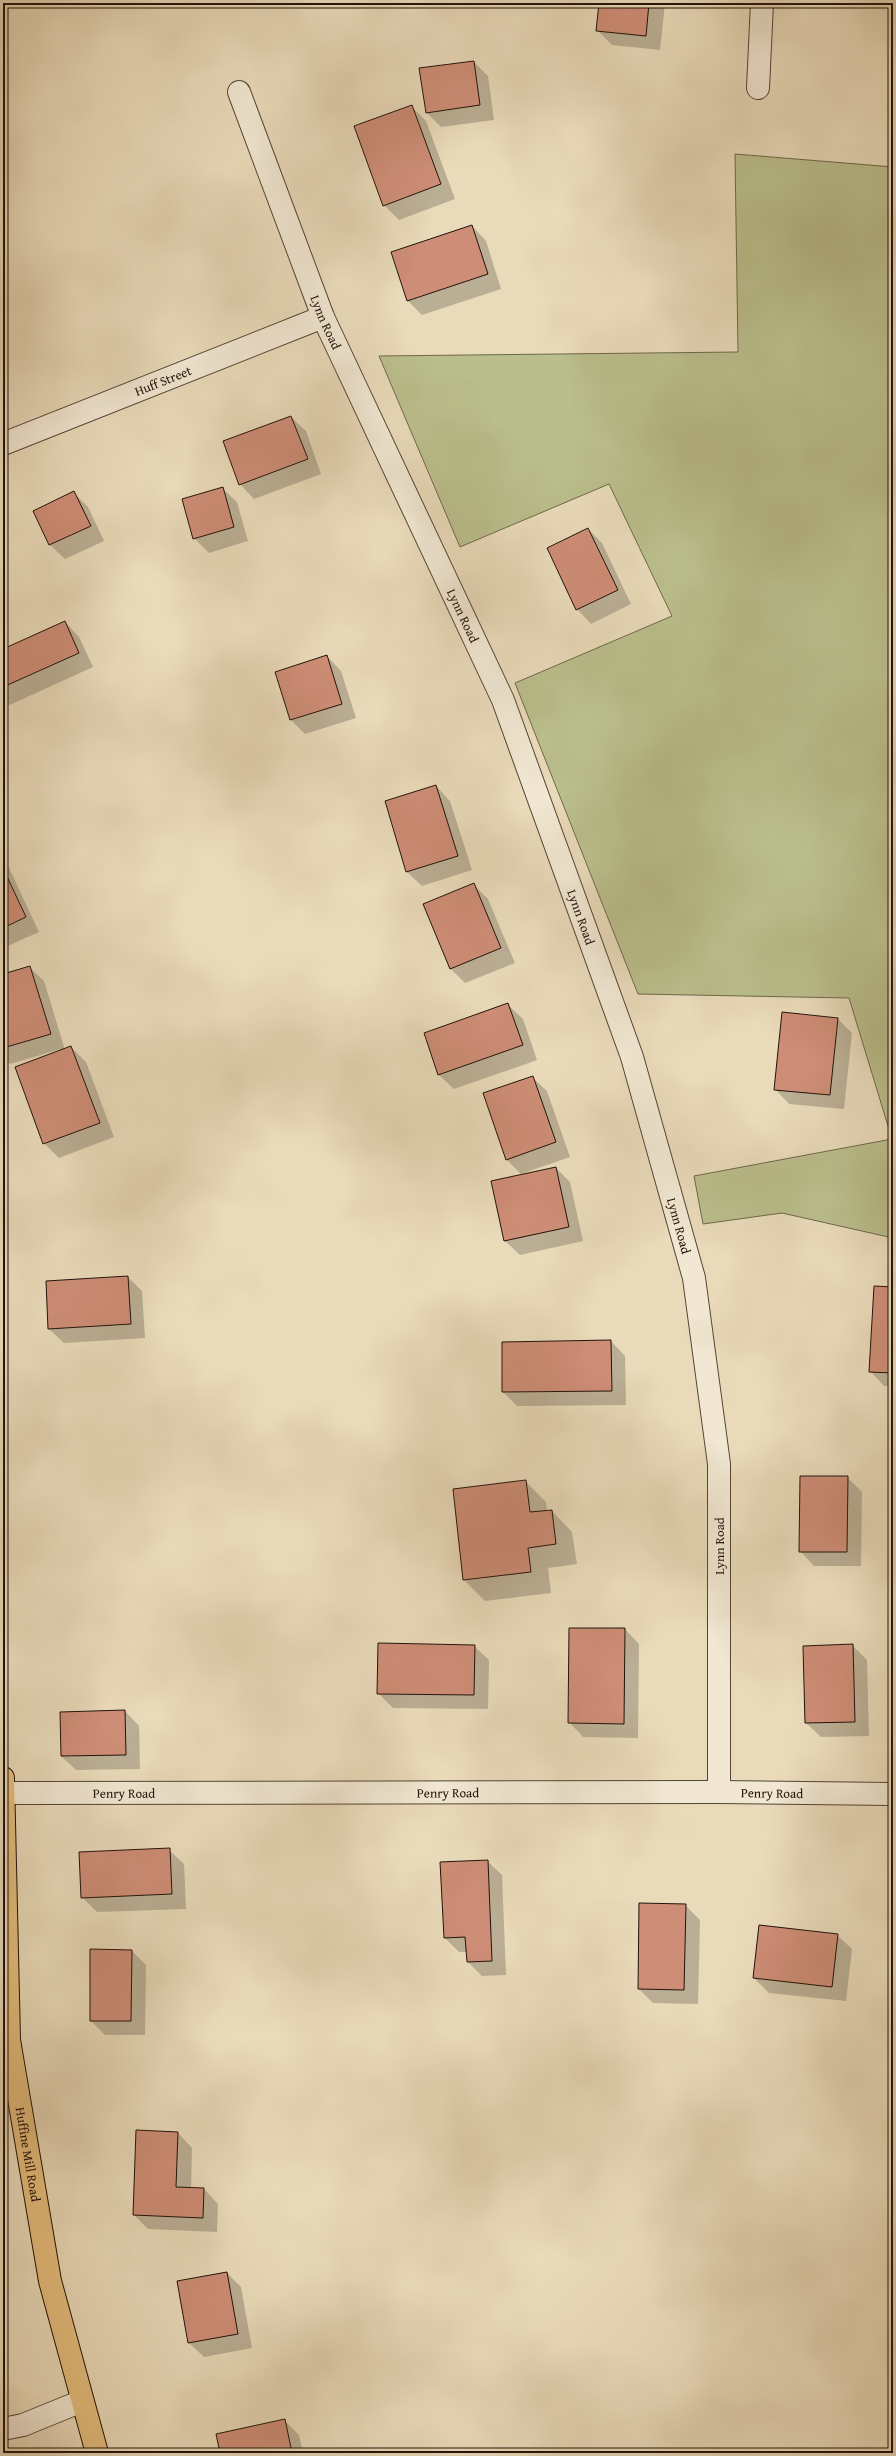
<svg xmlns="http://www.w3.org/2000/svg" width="896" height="2456" font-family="'Gentium Book Plus',serif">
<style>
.green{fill:#babe8c;stroke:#6e684b}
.shadow{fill:#0003}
.building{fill:#cd8d76;stroke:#22120a}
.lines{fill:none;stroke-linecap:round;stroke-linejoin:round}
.minor-casing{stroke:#544436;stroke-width:24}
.major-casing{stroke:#22120a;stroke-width:24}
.minor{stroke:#f1e7d2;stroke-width:22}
.major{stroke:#e4bd7c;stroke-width:22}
.labels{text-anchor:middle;stroke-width:3;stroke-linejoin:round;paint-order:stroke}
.street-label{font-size:13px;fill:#22120a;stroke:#f1e7d2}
</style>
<rect width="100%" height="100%" fill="#e9dab9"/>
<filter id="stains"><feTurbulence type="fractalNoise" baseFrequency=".005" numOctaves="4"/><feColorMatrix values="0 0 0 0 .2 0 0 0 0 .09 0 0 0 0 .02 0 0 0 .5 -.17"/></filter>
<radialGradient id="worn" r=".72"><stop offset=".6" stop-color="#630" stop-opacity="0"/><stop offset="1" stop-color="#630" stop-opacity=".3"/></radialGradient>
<path class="green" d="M 735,154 L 893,167 L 893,1238 L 782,1213 L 703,1224 L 694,1176 L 892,1139 L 849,998 L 638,994 L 515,683 L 672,616 L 609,484 L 460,547 L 379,356 L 738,352 Z"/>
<path class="shadow" d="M 600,3 L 665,3 L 660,50 L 612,45 L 597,30 Z
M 474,62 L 488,76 L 494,120 L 441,127 L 427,113 Z
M 411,106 L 426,121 L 455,199 L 399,220 L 384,205 Z
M 472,226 L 486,241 L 501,289 L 422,315 L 407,300 Z
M 291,417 L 306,431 L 321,474 L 254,499 L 240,484 Z
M 222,488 L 237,502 L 248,541 L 209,553 L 194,538 Z
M 74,493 L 88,507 L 104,541 L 65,559 L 50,545 L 35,511 Z
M 588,529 L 602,543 L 631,604 L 591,624 L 577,609 Z
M 65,622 L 79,637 L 93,667 L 3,708 L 3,650 Z
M 327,656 L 341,671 L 356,718 L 305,734 L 290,719 Z
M 436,786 L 450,801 L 472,870 L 422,886 L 407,872 L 386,802 Z
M 3,855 L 39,932 L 3,948 Z
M 474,885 L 488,899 L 515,963 L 465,983 L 450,968 Z
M 29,967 L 44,981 L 65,1050 L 71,1047 L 86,1062 L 114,1137 L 59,1158 L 44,1143 L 61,1049 L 10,1064 L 3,1057 L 3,975 Z
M 508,1005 L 523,1019 L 537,1060 L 454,1089 L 439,1075 L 425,1034 Z
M 783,1013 L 838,1019 L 852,1033 L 844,1109 L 789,1104 L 775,1089 Z
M 532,1077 L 547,1091 L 570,1157 L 521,1174 L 506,1159 Z
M 556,1168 L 570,1182 L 583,1241 L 520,1255 L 505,1241 Z
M 128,1277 L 142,1291 L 145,1338 L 64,1343 L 49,1329 Z
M 893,1288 L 893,1386 L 884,1386 L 870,1371 Z
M 611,1341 L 625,1356 L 626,1405 L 517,1406 L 503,1392 Z
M 847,1477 L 862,1492 L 861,1566 L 814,1566 L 800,1551 Z
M 525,1481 L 546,1502 L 547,1511 L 552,1511 L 572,1532 L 577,1564 L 548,1568 L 551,1593 L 485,1601 L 464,1580 L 454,1490 Z
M 625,1629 L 639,1644 L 638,1738 L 583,1737 L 569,1722 Z
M 852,1645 L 867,1660 L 869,1736 L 821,1737 L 806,1723 Z
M 474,1646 L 489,1660 L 488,1709 L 393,1708 L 378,1693 Z
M 125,1711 L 139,1726 L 140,1769 L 76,1770 L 61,1756 L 61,1713 Z
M 169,1850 L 184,1864 L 186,1909 L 97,1912 L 82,1897 Z
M 487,1861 L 502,1875 L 506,1975 L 482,1976 L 468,1962 L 467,1952 L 459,1952 L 445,1938 L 441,1863 Z
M 685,1905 L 700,1920 L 698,2004 L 653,2003 L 639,1989 Z
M 837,1935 L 852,1949 L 846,2001 L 769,1993 L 754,1978 Z
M 132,1951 L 146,1965 L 145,2035 L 105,2035 L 91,2021 Z
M 137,2131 L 178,2133 L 192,2148 L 191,2189 L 204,2189 L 218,2204 L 217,2232 L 148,2229 L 134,2215 Z
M 227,2273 L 241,2287 L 252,2348 L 204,2357 L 189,2343 Z
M 285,2421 L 299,2435 L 303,2453 L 221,2453 Z"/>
<path class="building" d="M 599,3 L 649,3 L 646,36 L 596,31 Z
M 474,61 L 480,105 L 426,113 L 419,68 Z
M 893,96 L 893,132 L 889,132 Z
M 412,105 L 441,184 L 383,206 L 354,126 Z
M 472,225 L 488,274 L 407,301 L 391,252 Z
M 291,416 L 308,459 L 239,485 L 223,441 Z
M 223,487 L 234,527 L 193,539 L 182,499 Z
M 74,491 L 91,526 L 49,545 L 33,511 Z
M 588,528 L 618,590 L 576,610 L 547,548 Z
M 65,621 L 79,653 L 3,687 L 3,649 Z
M 327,655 L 342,704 L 290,720 L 275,672 Z
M 436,785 L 458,856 L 406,872 L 385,801 Z
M 3,868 L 26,917 L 3,928 Z
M 474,883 L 501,948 L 450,969 L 423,904 Z
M 30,966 L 51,1034 L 3,1048 L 3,974 Z
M 508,1003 L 523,1045 L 438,1075 L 424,1033 Z
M 782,1012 L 838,1018 L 830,1095 L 774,1090 Z
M 71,1046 L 100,1123 L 43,1144 L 15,1067 Z
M 533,1076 L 556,1142 L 506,1160 L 483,1093 Z
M 556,1167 L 569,1227 L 504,1241 L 491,1181 Z
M 128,1276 L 131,1324 L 48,1329 L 46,1281 Z
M 874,1286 L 893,1287 L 893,1373 L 869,1372 Z
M 611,1340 L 612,1391 L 502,1392 L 502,1342 Z
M 800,1476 L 848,1476 L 847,1552 L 799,1552 Z
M 526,1480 L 530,1512 L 552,1510 L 556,1544 L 528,1548 L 531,1572 L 463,1580 L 453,1489 Z
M 569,1628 L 625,1628 L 624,1724 L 568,1723 Z
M 378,1643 L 475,1645 L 474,1695 L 377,1694 Z
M 853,1644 L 855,1722 L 805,1723 L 803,1646 Z
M 125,1710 L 126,1755 L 61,1756 L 60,1712 Z
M 170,1848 L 172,1894 L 81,1898 L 79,1852 Z
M 488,1860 L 492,1961 L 467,1962 L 465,1937 L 444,1938 L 440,1862 Z
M 639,1903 L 686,1904 L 684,1990 L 638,1989 Z
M 759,1925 L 838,1934 L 832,1987 L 753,1978 Z
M 90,1949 L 132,1950 L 131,2021 L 90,2021 Z
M 136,2130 L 178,2132 L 176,2187 L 204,2188 L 203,2218 L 133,2215 Z
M 227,2272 L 238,2334 L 188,2343 L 177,2281 Z
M 285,2419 L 292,2453 L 220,2453 L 216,2434 Z"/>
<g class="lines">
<defs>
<g id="minor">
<path d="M 758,88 L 762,3"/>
<path id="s1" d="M 239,92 L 323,317 L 503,700 L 632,1057 L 694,1278 L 719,1464 L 719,1792"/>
<path id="s2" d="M 3,444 L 323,317"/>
<path id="s3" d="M 3,1793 L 719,1792 L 893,1794"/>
<path d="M 3,2429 L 23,2425 L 82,2401"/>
</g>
<g id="major">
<path id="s4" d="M 3,1778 L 9,2040 L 50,2281 L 97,2453"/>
</g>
</defs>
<use href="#minor" class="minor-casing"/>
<use href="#major" class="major-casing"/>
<use href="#minor" class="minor"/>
<use href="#major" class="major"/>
</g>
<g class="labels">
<g class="street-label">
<text dy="5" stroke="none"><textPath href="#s1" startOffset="246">Lynn Road</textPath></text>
<text dy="5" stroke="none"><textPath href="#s2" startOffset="172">Huff Street</textPath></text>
<text dy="5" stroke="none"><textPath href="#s1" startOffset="570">Lynn Road</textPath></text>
<text dy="5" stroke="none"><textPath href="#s1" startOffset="894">Lynn Road</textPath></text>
<text dy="5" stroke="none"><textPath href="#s1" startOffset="1218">Lynn Road</textPath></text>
<text transform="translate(719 1546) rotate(-90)" y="5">Lynn Road</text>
<text dy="5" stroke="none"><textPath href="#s3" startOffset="445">Penry Road</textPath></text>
<text dy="5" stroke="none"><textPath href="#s3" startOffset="769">Penry Road</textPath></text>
<text dy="5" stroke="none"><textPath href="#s3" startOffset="121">Penry Road</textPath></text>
<text dy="5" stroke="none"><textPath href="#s4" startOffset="378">Huffine Mill Road</textPath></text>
</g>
</g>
<rect width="896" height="2456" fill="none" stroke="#e9dab9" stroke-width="16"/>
<rect x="4" y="4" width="888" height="2448" fill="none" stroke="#22120a" stroke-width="2"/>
<rect x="8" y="8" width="880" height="2440" fill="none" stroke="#22120a"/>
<rect width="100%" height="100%" filter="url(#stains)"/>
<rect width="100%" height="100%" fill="url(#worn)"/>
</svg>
